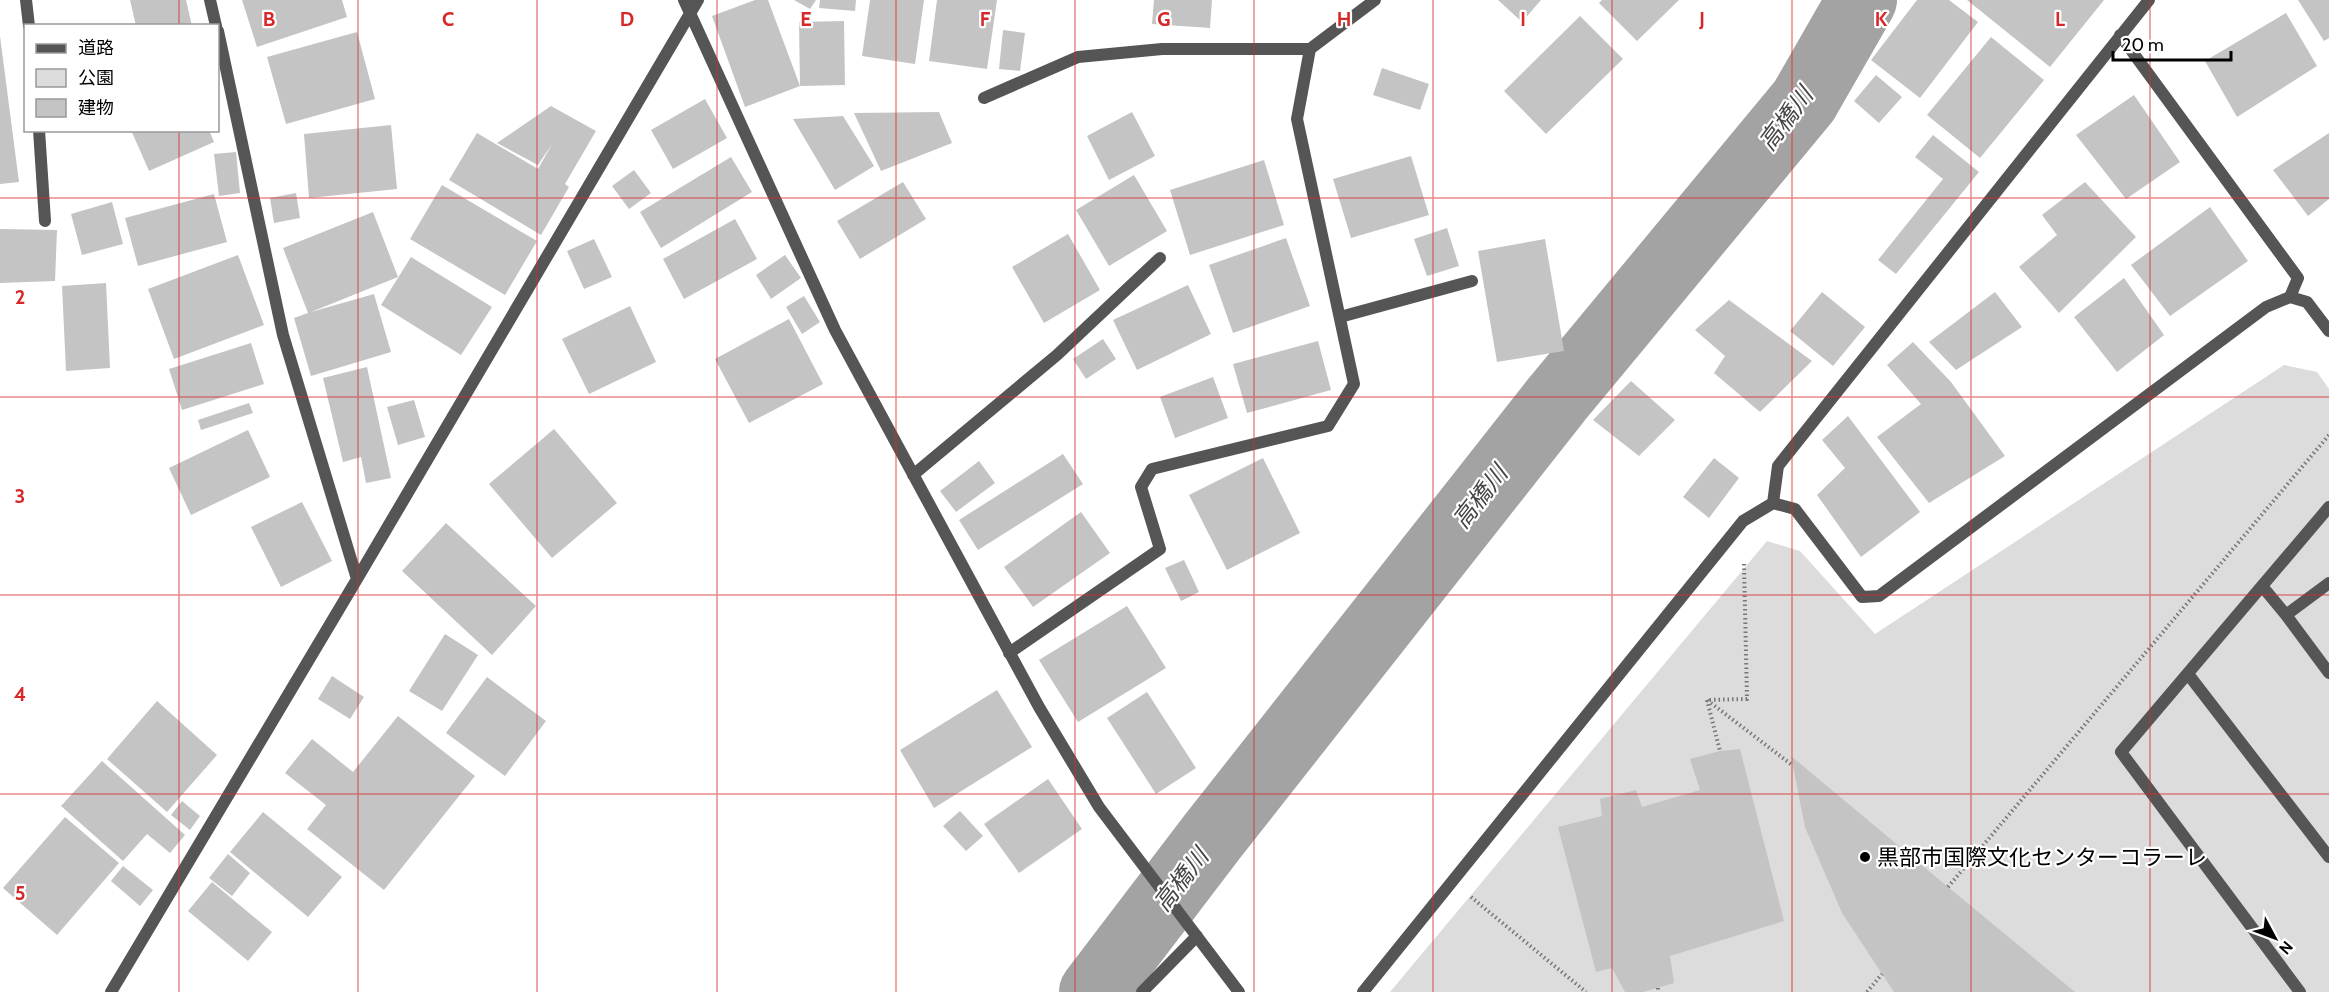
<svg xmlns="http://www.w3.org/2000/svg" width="2329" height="992" font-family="Cabin,'Noto Sans JP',sans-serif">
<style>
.green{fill:#dcdcdc}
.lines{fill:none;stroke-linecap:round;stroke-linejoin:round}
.river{stroke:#a3a3a3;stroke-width:70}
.building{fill:#c4c4c4}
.path{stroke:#777;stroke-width:4;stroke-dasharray:1.5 3;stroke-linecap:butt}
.lane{stroke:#555;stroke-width:12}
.street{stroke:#555;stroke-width:12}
.grid{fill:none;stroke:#d62828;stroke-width:1.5;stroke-opacity:0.55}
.poi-dot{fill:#000;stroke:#fff;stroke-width:2}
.labels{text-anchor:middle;stroke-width:4.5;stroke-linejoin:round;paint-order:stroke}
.poi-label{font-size:22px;fill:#000;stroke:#fff;text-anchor:start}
.water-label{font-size:24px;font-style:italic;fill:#444;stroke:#fff}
.grid-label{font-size:20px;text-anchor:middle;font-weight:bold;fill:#d62828;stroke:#fff;stroke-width:4.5;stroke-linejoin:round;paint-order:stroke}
</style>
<rect width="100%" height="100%" fill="#fff"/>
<path class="green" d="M 2284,365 L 2317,372 L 2329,389 L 2329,992 L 1390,992 L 1767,541 L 1800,551 L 1875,634 Z"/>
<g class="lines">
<path class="river" d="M 1094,992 L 1212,837 L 1557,399 L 1804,101 L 1862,0"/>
</g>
<path class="building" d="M 130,0 L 186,0 L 192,26 L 136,26 Z
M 242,0 L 342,0 L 347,17 L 257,47 Z
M 755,0 L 768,0 L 800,86 L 799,22 L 844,21 L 845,85 L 800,86 L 745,107 L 712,16 Z
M 794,0 L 816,0 L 810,9 Z
M 820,0 L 856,0 L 855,11 L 819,8 Z
M 870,0 L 924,0 L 915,64 L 862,56 Z
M 937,0 L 997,0 L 987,69 L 929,61 Z
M 1154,0 L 1212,0 L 1210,28 L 1152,24 Z
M 1498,0 L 1541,0 L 1522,22 Z
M 1602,0 L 1679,0 L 1637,41 L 1599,3 Z
M 1917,0 L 1949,0 L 1978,22 L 1920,98 L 1871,60 Z
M 1967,0 L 2104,0 L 2050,67 Z
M 2298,0 L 2329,0 L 2329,38 L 2324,41 Z
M 2286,13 L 2317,66 L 2237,117 L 2205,61 Z
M 1580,16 L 1623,59 L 1546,134 L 1504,91 Z
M 1003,30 L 1025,33 L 1020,71 L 999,69 Z
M 357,32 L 375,99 L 286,124 L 267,57 Z
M 0,36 L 19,182 L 0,184 Z
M 1991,37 L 2044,80 L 1980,158 L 1927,115 Z
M 1382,68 L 1429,84 L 1420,110 L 1373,95 Z
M 1876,75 L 1902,97 L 1879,123 L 1854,101 Z
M 2134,95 L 2180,162 L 2126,199 L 2076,135 Z
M 705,99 L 727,138 L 673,169 L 651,130 Z
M 551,106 L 596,131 L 565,184 L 569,187 L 541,235 L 449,180 L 477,133 L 538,169 L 552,144 L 538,165 L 497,143 Z
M 939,112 L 952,143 L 881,171 L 854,113 Z
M 1132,112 L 1155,156 L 1109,180 L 1087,136 Z
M 843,116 L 874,166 L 835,190 L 793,119 Z
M 391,125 L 397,189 L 309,198 L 304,134 Z
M 131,130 L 209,130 L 214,142 L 149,171 Z
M 2329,133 L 2329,199 L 2308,216 L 2273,170 Z
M 1933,135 L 1979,172 L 1896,274 L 1878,260 L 1943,179 L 1915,157 Z
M 236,152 L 240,193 L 219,196 L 214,154 Z
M 1411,156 L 1429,215 L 1351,238 L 1333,179 Z
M 731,157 L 752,192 L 661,248 L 640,212 Z
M 1264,160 L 1284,225 L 1190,255 L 1170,190 Z
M 634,170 L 651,193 L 629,209 L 612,186 Z
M 1134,175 L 1167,231 L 1109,266 L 1076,210 Z
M 903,182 L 926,219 L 860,259 L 837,221 Z
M 2085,182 L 2136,237 L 2059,313 L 2019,267 L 2057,235 L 2042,215 Z
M 442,185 L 537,241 L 505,295 L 410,239 Z
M 296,193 L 300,218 L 274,223 L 270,198 Z
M 214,194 L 227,242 L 138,266 L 125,218 Z
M 112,202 L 123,244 L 82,255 L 71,214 Z
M 2210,207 L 2248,261 L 2170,316 L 2131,265 Z
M 373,212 L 398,277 L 311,312 L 374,294 L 391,352 L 311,376 L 294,318 L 308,313 L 283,248 Z
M 735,219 L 757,259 L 684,299 L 663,259 Z
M 1447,228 L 1459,266 L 1427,276 L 1414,239 Z
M 0,229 L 57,230 L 55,281 L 0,283 Z
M 1068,234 L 1100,290 L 1044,323 L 1012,267 Z
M 1286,238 L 1310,306 L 1233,333 L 1209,265 Z
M 594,239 L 612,277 L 584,289 L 567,251 Z
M 1545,239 L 1564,351 L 1497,362 L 1478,251 Z
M 238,255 L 264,325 L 174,359 L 148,289 Z
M 785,255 L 801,278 L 771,299 L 756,275 Z
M 411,257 L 492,307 L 461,355 L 381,305 Z
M 2124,278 L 2164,335 L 2117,372 L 2074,317 Z
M 106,283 L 110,368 L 66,371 L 62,286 Z
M 1188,285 L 1211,334 L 1137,370 L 1113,320 Z
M 1822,292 L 1865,327 L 1833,366 L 1790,331 Z
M 1995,292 L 2022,327 L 1956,370 L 1929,342 Z
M 804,296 L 820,322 L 802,334 L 786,307 Z
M 1729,300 L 1812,361 L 1760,412 L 1714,373 L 1725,356 L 1695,330 Z
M 630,306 L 656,362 L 589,394 L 562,339 Z
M 789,319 L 823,384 L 749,423 L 715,359 Z
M 1103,339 L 1116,359 L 1086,379 L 1073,359 Z
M 1318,341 L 1331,390 L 1247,413 L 1233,364 Z
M 1913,342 L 1951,382 L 2005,456 L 1929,503 L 1877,437 L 1921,404 L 1887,365 Z
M 251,343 L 264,384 L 182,410 L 169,369 Z
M 367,367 L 391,478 L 366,483 L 361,457 L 343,462 L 323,378 Z
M 1213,377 L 1228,418 L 1175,438 L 1160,397 Z
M 1631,381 L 1675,420 L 1639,456 L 1593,420 Z
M 414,400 L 425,437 L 398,445 L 387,407 Z
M 249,403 L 253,413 L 201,430 L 198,420 Z
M 1848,416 L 1920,512 L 1861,557 L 1817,495 L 1845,468 L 1822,440 Z
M 554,429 L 617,503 L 552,558 L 489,484 Z
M 248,430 L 270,477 L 191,515 L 169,468 Z
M 1063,454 L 1083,484 L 978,550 L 959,520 Z
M 1263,458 L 1300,533 L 1227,570 L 1189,495 Z
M 1714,458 L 1739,478 L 1709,518 L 1683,497 Z
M 979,461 L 995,483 L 956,512 L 940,491 Z
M 302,502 L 332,561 L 281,587 L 251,527 Z
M 1081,512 L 1110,553 L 1033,607 L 1004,567 Z
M 446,523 L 536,606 L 492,655 L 402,571 Z
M 1184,560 L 1199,592 L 1181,601 L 1165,568 Z
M 1127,606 L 1166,668 L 1078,722 L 1039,660 Z
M 445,634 L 478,655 L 442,711 L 409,691 Z
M 332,676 L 364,697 L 350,719 L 318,699 Z
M 487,677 L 546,721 L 505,776 L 446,733 Z
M 997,690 L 1032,747 L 934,808 L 900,750 Z
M 1147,692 L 1196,768 L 1156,794 L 1107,718 Z
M 157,701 L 217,755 L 167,812 L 107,759 Z
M 398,716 L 475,776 L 384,890 L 307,829 L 326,805 L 285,773 L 312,739 L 353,772 Z
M 1740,749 L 1784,921 L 1670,956 L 1674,983 L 1643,992 L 1625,992 L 1612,968 L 1596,972 L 1558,827 L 1602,816 L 1600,799 L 1636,790 L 1642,807 L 1700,790 L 1690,759 L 1720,751 Z
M 1791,756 L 1948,887 L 2075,992 L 1894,992 L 1842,913 L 1805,827 Z
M 102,761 L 185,835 L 170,853 L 147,834 L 123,861 L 61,806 Z
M 1048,779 L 1082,829 L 1019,873 L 984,824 Z
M 182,801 L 200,816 L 190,830 L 171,815 Z
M 960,811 L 983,836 L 966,851 L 943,826 Z
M 263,812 L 342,877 L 308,917 L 230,852 Z
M 65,817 L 119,863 L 57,935 L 3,888 Z
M 228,854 L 250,873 L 232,896 L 209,878 Z
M 123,866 L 153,890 L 140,906 L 111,881 Z
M 212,882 L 272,932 L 248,961 L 188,911 Z"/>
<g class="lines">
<path class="path" d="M 1744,564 L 1747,699 L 1707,700 L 1792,765
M 1707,700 L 1720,751
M 1948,887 L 2329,435
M 1471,897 L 1586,992
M 1658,988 L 1658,992
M 1867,992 L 1882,974"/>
<path class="lane" d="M 1340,317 L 1472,281
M 2329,583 L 2286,615 L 2329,673
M 2262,586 L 2286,615
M 2188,674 L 2329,857
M 2300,992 L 2121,752 L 2329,507"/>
<path class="street" d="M 26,0 L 29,26
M 210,0 L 216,26
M 684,0 L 835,330 L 1039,707 L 1099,807 L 1239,992
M 218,31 L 283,335 L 357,579
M 2120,35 L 2298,278 L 2290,297
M 1310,49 L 1375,0
M 984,98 L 1078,57 L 1162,49 L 1310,49 L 1297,119 L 1354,384 L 1328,426 L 1152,469 L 1141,487 L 1160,549 L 1009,653
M 39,130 L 45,221
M 913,475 L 1057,355 L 1160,258
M 1773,503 L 1795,509 L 1862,597 L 1879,596 L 2266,307 L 2290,297 L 2307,302 L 2329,331
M 111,992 L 357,579 L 698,0
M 1142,992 L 1197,936
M 1363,992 L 1743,521 L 1773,503 L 1778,466 L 2149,0"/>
</g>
<path class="grid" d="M 179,0 L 179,26M 358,0 L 358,992M 537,0 L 537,992M 717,0 L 717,992M 896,0 L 896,992M 1075,0 L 1075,992M 1254,0 L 1254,992M 1433,0 L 1433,992M 1612,0 L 1612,992M 1792,0 L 1792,992M 1971,0 L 1971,992M 2150,0 L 2150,992M 179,130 L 179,992M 0,198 L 2329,198M 0,397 L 2329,397M 0,595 L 2329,595M 0,794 L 2329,794"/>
<circle class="poi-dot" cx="1865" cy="857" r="6"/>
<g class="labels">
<g class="poi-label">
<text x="1877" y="865">黒部市国際文化センターコラーレ</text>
</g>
<g class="water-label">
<text transform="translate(1786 119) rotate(-53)" y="8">高橋川</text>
<text transform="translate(1480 497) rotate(-52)" y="8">高橋川</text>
<text transform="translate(1181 880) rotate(-52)" y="8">高橋川</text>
</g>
</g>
<g class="grid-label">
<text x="269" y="26">B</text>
<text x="448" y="26">C</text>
<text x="627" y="26">D</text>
<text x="806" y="26">E</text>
<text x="985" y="26">F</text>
<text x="1164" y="26">G</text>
<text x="1344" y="26">H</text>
<text x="1523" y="26">I</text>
<text x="1702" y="26">J</text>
<text x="1881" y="26">K</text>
<text x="2060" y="26">L</text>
<text x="20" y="304">2</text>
<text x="20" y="503">3</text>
<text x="20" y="701">4</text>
<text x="20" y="900">5</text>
</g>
<rect x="24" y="24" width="195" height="108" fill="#ffffff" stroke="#999999" stroke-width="1.5"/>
<rect x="36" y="44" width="30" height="9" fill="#555555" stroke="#999999" stroke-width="1.5"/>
<text x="78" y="54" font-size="18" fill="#000000">道路</text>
<rect x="36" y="69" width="30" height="18" fill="#dcdcdc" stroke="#999999" stroke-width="1.5"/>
<text x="78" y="84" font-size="18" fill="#000000">公園</text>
<rect x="36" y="99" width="30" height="18" fill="#c4c4c4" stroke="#999999" stroke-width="1.5"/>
<text x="78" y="114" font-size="18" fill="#000000">建物</text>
<g transform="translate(2275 938) rotate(131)" stroke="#ffffff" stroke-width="4.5" paint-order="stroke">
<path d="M0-4.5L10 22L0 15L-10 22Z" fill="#000000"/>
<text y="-9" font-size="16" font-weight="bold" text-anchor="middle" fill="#000000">N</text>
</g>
<path d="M2113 51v9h118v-9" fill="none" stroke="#000000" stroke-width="3"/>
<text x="2122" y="51" font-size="18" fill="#000000" stroke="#ffffff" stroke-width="4.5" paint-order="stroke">20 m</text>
</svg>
